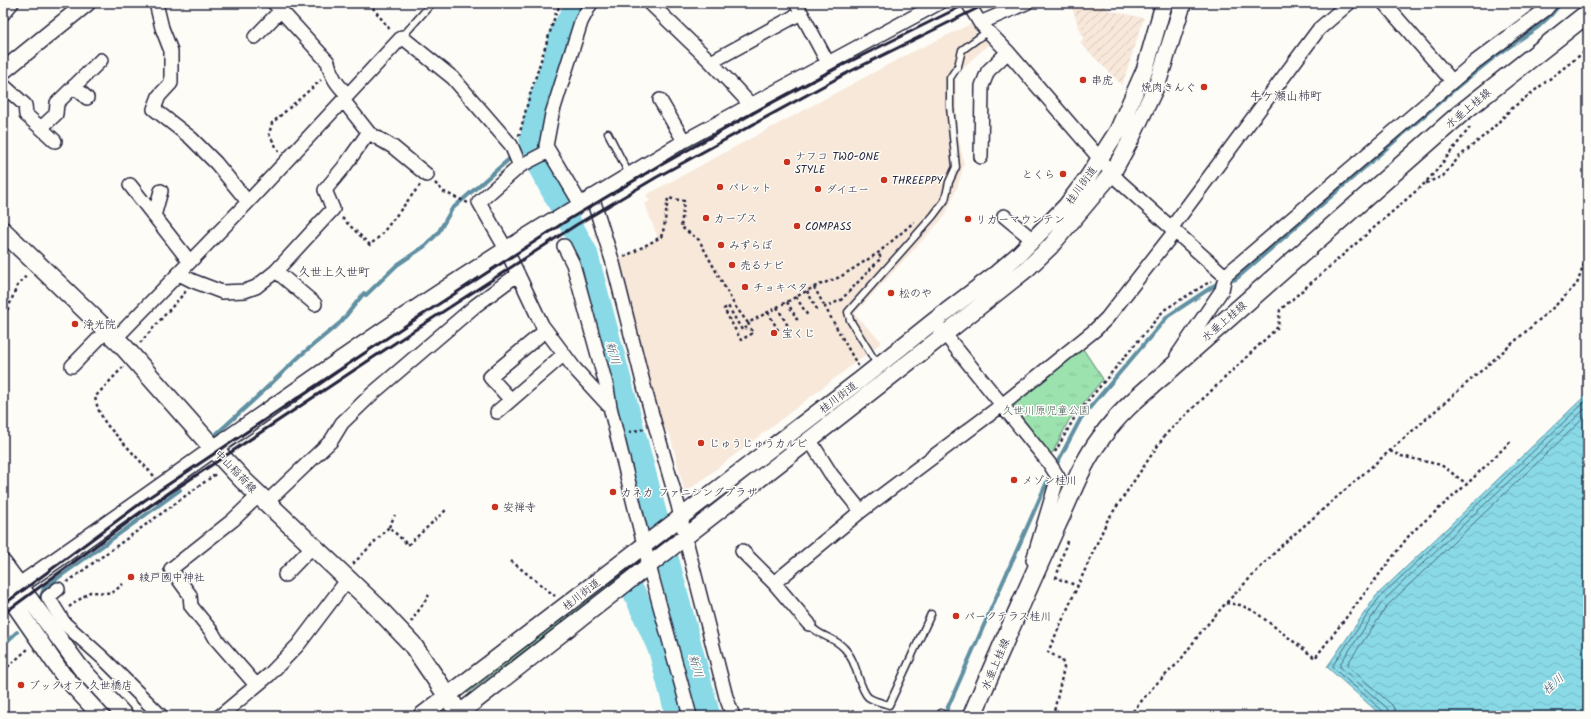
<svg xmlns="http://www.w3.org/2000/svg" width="1591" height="719" font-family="Kalam,'Klee One',sans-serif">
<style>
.built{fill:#f7e8da}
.industrial{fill:url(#industrial-furrows)}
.grass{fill:url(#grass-tufts);stroke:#5f8274}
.water{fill:url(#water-waves);stroke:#6090a2}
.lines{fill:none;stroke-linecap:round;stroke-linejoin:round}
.shore{stroke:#4b6b7f;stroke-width:1}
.stream{stroke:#6090a2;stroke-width:4}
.river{stroke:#89d9e6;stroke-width:23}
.service-casing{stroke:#22223b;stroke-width:9}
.minor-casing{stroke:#22223b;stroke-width:16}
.tertiary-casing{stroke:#22223b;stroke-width:19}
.secondary-casing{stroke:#22223b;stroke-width:21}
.path{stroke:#22223b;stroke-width:2.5;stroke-dasharray:3 3;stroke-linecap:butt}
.service{stroke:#fdfcf7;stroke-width:6}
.minor{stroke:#fdfcf7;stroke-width:13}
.tertiary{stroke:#fdfcf7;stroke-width:16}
.secondary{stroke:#fdfcf7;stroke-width:18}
.rail{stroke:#22223b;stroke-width:3}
.poi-dot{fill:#c8321e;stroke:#fdfcf7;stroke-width:1.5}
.labels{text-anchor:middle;stroke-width:3;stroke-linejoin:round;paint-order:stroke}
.poi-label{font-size:11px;fill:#22223b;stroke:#fdfcf7;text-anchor:start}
.street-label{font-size:11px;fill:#22223b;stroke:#fdfcf7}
.park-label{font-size:11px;fill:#475c5e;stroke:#fdfcf7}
.neighbourhood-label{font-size:12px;fill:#22223b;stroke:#fdfcf7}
.water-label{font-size:12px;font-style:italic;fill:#41596e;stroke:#fdfcf7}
</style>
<defs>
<pattern id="industrial-furrows" width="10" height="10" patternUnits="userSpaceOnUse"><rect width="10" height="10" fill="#f7e8da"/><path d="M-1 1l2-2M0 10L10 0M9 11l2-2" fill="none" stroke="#d3c7bc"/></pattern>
<pattern id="grass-tufts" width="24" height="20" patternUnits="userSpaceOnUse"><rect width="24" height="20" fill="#9ce2ae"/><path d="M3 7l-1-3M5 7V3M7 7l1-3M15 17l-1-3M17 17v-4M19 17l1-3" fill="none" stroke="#86c297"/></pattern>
<pattern id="water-waves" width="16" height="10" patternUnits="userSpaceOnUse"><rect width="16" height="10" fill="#89d9e6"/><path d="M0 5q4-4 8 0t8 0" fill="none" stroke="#76bac6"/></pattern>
</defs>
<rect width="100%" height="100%" fill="#fdfcf7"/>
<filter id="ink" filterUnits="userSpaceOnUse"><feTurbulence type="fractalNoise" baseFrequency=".025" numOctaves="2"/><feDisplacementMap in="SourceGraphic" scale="8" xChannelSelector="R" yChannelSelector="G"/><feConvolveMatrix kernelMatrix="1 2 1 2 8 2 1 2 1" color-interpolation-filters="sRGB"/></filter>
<g filter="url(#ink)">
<path class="built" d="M 971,24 L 990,43 L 955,75 L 957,130 L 964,164 L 958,185 L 945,216 L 854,314 L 882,342 L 685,493 L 670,435 L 661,425 L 617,261 L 658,238 L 645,204 L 650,201 L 646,195 L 910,53 Z"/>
<path class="industrial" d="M 1070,3 L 1105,3 L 1108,10 L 1144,18 L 1122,85 L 1080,43 L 1083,38 Z"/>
<path class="grass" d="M 1171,3 L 1175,3 L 1149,82 L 1127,130 L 1114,153 L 1111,151 Z
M 1083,349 L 1103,379 L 1069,420 L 1053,452 L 1048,456 L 1013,410 L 1015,401 Z
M 639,560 L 640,560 L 641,563 L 468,693 L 466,692 L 467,689 Z
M 69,666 L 94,695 L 116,716 L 109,716 L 68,667 Z"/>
<path class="water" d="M 1588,393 L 1588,716 L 1382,716 L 1327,667 L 1376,596 Z"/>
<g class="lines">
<path class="shore" d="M 1385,716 L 1383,711 L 1333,668 L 1333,665 L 1379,598 L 1588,399
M 1390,716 L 1387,708 L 1340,667 L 1340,664 L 1383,601 L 1588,406
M 1396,716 L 1395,710 L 1392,705 L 1348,666 L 1348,663 L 1388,605 L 1588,414"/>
<path class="stream" d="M 213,437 L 257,397 L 301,355 L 341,322 L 364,293 L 366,295 L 397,265 L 425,246 L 438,233 L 452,209 L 531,140
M 41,597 L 44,588 L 180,490
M 3,645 L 17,632
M 944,716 L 1046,484 L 1081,418 L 1168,316 L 1215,285 L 1236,279 L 1457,87 L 1497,55 L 1538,27 L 1551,15 L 1561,3"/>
<path class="river" d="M 578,3 L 562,31 L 551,70 L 538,106 L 531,140 L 533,154 L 541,170 L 586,252 L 709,716
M 635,594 L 660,651 L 677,716"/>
<defs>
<path id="service" d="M 402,37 L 432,3
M 608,133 L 629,174
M 877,364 L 850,320 L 848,312 L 933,216 L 945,200 L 949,182 L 956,167 L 950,107 L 950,78 L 958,66 L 962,50 L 988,31
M 809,624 C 820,638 833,636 844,648 C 858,662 858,687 868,697 C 873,701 883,703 889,705 L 931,614
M 941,713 L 943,716"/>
<path id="minor" d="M 156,3 L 162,28 L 171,51 L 171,83 L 159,96 L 154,109 L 191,138 L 216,163 L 248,202
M 274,3 L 328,62 C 331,76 337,85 348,95
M 650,3 L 711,62 L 751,105
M 796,3 L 828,63
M 968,3 L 980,23 L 1008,52 L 1119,181 L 1225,276 L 1222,290 L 1177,356
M 1384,3 L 1452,81
M 3,14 L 12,3
M 980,23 L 1026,3
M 255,37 L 281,10
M 711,62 L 801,13
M 3,85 L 25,105 L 26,115 L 41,128 L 56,114 L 57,103 L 101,60
M 74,86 L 87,98
M 343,100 L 369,133 L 393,147 L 427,175
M 660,100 L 684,141
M 41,128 L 55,141
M 549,151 L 520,166 L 479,202 L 506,249 L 542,325 L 575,369 L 610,407 L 652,577 L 690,716
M 981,157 L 982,86 L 988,71 L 1008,52
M 130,185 L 190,262
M 592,196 L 613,263 L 645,390 L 678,505 L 688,548 L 726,697 L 733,716
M 580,203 L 546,146 L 552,114 L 581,22 L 591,3
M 154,216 L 161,191
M 1004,216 L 1033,240
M 552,221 L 684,141 L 939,3
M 1172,227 L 1319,29 L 1349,3
M 564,246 L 573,264 L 607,388 L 610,407
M 276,271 L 315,304
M 179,274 L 193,281 L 222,292 L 245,291 L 256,287 L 276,271 L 333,209 L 325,190 L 344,167 L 366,136 L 369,133
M 1225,276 L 1475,62 L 1546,9 L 1551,3
M 939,327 L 1049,463 L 1058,477 L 1033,560
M 115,339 L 248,202 L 402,37 L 453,78 L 511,145 L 520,166
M 72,366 L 107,330
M 511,400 L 490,377 L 499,369 L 546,330
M 497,412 L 563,355
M 809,439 L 831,474 L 861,511
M 267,502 L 331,441 L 342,423 L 372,394 L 475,306 L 518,274
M 742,551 L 774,583
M 285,575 L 313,546
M 58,589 L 48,597 L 64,623 L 104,659 L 161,716
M 809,624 L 774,583 L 861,511 L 1002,405 L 1095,330 L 1107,318 L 1175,231
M 256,685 L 216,639 L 212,632 L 191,606 L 190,595 L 171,569 L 233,520 L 259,495
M 220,716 L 269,675 L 298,645 L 348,579"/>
<path id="tertiary" d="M 3,71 L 87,3
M 3,563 L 80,667 L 125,716
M 3,588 L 63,675 L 101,716
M 3,597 C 186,471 363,337 552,221
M 421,716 L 860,380 L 934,321 L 997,273 L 1019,254 L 1066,206 L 1088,177 L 1118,130 L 1145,69 L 1164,3
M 456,716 L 922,352 L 1028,268 L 1050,247 L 1113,172 L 1129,143 L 1158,82 L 1183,3"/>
<path id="secondary" d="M 3,231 L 123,346 L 214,449 L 244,481 L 376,606 L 412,644 L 461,716
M 972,716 C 999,652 1028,588 1057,524 C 1071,495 1081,464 1101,438 C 1119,412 1144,392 1167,372 L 1460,114 L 1588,13"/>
</defs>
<use href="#service" class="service-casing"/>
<use href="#minor" class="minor-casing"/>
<use href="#tertiary" class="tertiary-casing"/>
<use href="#secondary" class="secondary-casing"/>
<path class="path" d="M 369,3 L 391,31
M 519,136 L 529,98 L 556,13 L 561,3
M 279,152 L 269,134 L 272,123 L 321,80
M 435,183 L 444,192 L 468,203
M 1426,183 L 1443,176 L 1460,156 L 1492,129 L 1511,109 L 1588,49
M 342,218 L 370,245 L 381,235 L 420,185
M 624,257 L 661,237 L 664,228 L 668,198 L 684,201 L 681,227 L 699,240 L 735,306 L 748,323 L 814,287 L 840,277 L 878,253 L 914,222
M 814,287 L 825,307
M 807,291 L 818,311
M 796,297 L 808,316
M 787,302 L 798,321
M 777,307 L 788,326
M 768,312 L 779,332
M 3,321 L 17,286 L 28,274
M 748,323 L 753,333 L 741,340 L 724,309 L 728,306 L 742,330 L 749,326
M 140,343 L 186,291
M 858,366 L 825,307 L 841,300 L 881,258 L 878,253
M 123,367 L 95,397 L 98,409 L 106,424 L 154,476
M 629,432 L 644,429
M 1390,451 L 1401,456 L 1441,465 L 1467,484
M 1055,452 L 1076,415 L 1164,310 L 1211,281
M 389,527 L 395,515
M 1067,541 L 1056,578 L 1078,586
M 511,561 L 555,596
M 353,564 L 389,527 L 408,545 L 447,509
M 67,582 L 217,473
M 1226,603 L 1240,605 L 1254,611 L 1315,658 L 1411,533 L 1467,484 L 1511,441
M 69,607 L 90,592 L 112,593 L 123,584
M 411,622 L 429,595
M 3,671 L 28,649
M 1053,716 L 1064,668 L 1062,660 L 1048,652 L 1107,521 L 1165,435 L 1278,327 L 1280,310 L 1424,184 L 1436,171 L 1471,126
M 1129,716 L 1154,686 L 1179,662 L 1201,632 L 1226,603 L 1281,546 L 1555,306 L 1577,284 L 1588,253"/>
<use href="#service" class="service"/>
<use href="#minor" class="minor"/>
<use href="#tertiary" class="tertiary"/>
<use href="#secondary" class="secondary"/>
<path class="rail" d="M 3,605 L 145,500 L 402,328 L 571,218 L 654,169 L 766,106 L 841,66 L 968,3
M 3,614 L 150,506 L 407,335 L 576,225 L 657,177 L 847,73 L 988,3"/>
</g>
</g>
<g class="poi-dot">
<circle cx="1083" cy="80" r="4"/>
<circle cx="1204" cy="87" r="4"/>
<circle cx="787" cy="162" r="4"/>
<circle cx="1063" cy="174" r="4"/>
<circle cx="884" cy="180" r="4"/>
<circle cx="720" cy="187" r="4"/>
<circle cx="818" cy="189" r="4"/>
<circle cx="706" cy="218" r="4"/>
<circle cx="968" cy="219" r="4"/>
<circle cx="797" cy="226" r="4"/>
<circle cx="721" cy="245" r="4"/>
<circle cx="732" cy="265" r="4"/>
<circle cx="745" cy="287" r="4"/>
<circle cx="891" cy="293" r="4"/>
<circle cx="75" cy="324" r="4"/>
<circle cx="774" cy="333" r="4"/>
<circle cx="701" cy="443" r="4"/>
<circle cx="1014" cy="480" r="4"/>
<circle cx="613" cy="492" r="4"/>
<circle cx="495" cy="507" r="4"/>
<circle cx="131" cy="577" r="4"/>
<circle cx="956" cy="616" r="4"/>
<circle cx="21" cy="685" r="4"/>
</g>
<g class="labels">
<g class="poi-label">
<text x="1091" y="84">串虎</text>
<text x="1196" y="91" text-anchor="end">焼肉きんぐ</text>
<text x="795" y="160">ナフコ TWO-ONE<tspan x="795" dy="13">STYLE</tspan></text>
<text x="1055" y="178" text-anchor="end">とくら</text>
<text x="892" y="184">THREEPPY</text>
<text x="728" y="191">パレット</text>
<text x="826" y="193">ダイエー</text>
<text x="714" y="222">カーブス</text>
<text x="976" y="223">リカーマウンテン</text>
<text x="805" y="230">COMPASS</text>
<text x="729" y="249">みずらぼ</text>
<text x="740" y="269">売るナビ</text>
<text x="753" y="291">チョキペタ</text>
<text x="899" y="297">松のや</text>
<text x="83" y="328">浄光院</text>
<text x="782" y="337">宝くじ</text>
<text x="709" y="447">じゅうじゅうカルビ</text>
<text x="1022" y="484">メゾン桂川</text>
<text x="621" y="496">カネカ ファニシングプラザ</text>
<text x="503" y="511">安禅寺</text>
<text x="139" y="581">綾戸國中神社</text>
<text x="964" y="620">パークテラス桂川</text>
<text x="29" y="689">ブックオフ 久世橋店</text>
</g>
<g class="street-label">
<text transform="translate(1468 108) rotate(-40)" y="4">水垂上桂線</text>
<text transform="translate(1081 185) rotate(-54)" y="4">桂川街道</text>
<text transform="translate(1224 321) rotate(-41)" y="4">水垂上桂線</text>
<text transform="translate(838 397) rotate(-37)" y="4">桂川街道</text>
<text transform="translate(236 471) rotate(46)" y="4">中山稲荷線</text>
<text transform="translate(581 594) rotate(-38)" y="4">桂川街道</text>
<text transform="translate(995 664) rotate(-67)" y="4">水垂上桂線</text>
</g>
<g class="park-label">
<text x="1046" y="414">久世川原児童公園</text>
</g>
<g class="neighbourhood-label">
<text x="1286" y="100">牛ケ瀬山柿町</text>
<text x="334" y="276">久世上久世町</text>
</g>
<g class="water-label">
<text transform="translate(613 353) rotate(75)" y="4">新川</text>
<text transform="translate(696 666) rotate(75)" y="4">新川</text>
<text transform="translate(1553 684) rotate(-42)" y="4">桂川</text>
</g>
</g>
<rect width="1591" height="719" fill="none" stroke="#fdfcf7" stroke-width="16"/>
<rect x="8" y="8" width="1575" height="703" fill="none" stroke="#22223b" stroke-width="1.5" filter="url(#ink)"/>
</svg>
